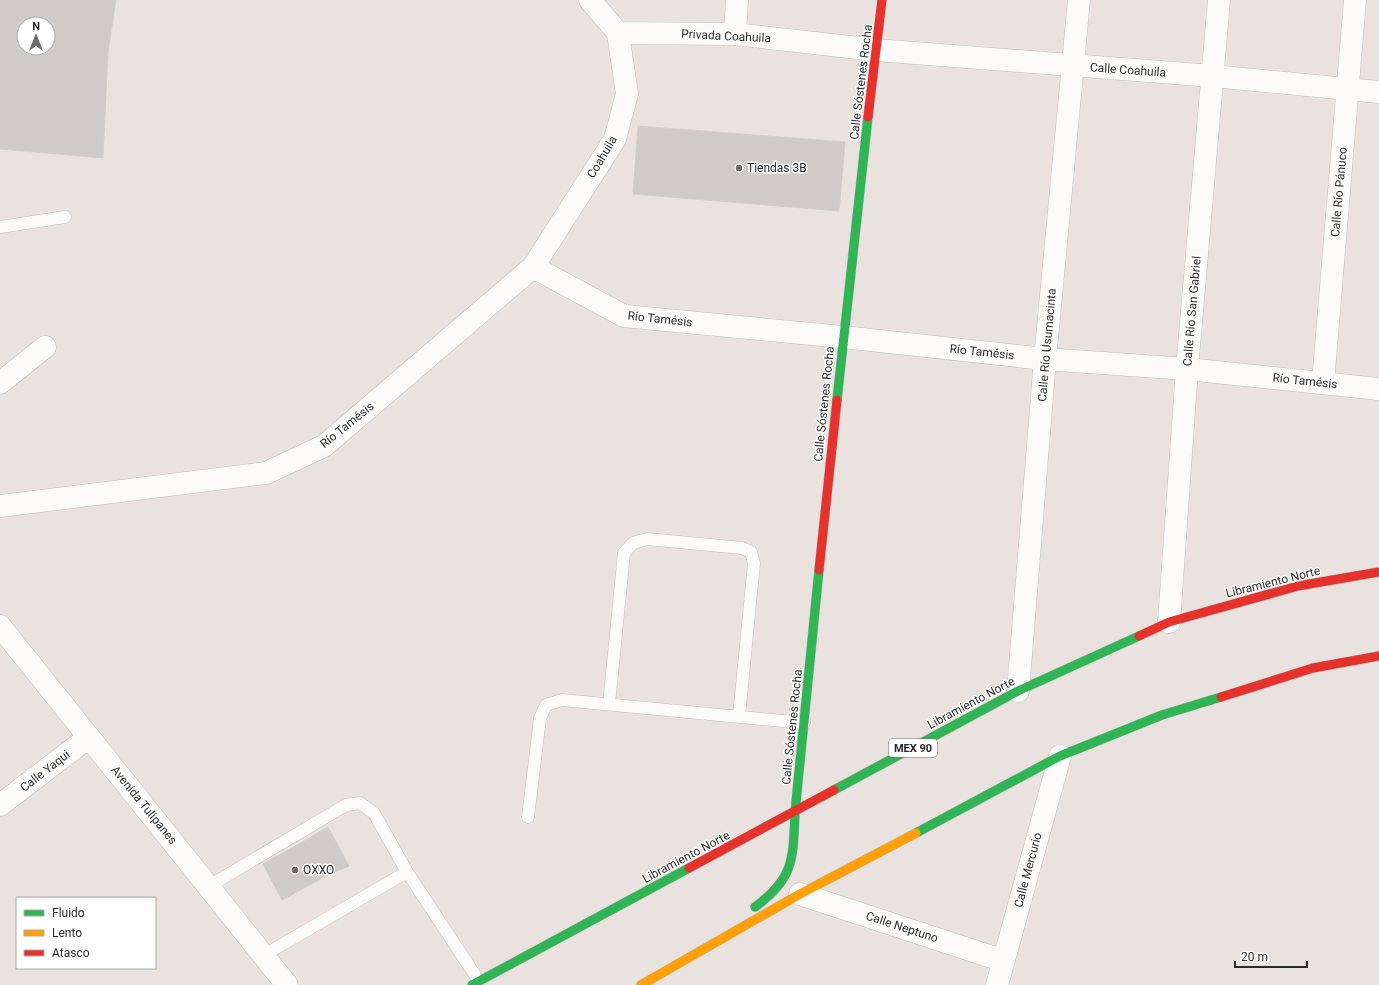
<svg xmlns="http://www.w3.org/2000/svg" width="1379" height="985" font-family="Roboto,sans-serif">
<style>
.building{fill:#cfcbc9;stroke:#d4cecb;fill-rule:evenodd}
.lines{fill:none;stroke-linecap:round;stroke-linejoin:round}
.lane-casing{stroke:#c2c0c1;stroke-width:13}
.street-casing{stroke:#c2c0c1;stroke-width:23}
.fast-casing{stroke:#c2c0c1;stroke-width:10}
.slow-casing{stroke:#c2c0c1;stroke-width:10}
.jam-casing{stroke:#c2c0c1;stroke-width:10}
.lane{stroke:#fcfbfa;stroke-width:12}
.street{stroke:#fcfbfa;stroke-width:22}
.fast{stroke:#30b455;stroke-width:9}
.slow{stroke:#ff9f0a;stroke-width:9}
.jam{stroke:#e5322d;stroke-width:9}
.poi-dot{fill:#6d6a69;stroke:#fff;stroke-width:1.5}
.labels{text-anchor:middle;stroke-width:3;stroke-linejoin:round;paint-order:stroke}
.shield{fill:#fff;stroke:#6a6a6a;stroke-width:1}
.shield-label{font-size:11px;font-weight:bold;fill:#2a2a2a}
.street-label{font-size:12px;fill:#2a2a2a;stroke:#fff}
.poi-label{font-size:12px;fill:#2a2a2a;stroke:#fff;text-anchor:start}
</style>
<rect width="100%" height="100%" fill="#e9e2df"/>
<path class="building" d="M 0,0 L 116,0 L 108,51 L 103,158 L 0,149 ZM 24,24 L 48,24 L 48,48 L 24,48 Z
M 638,126 L 845,142 L 839,211 L 633,194 Z
M 328,827 L 349,866 L 328,875 L 306,840 Z
M 306,840 L 328,875 L 282,900 L 263,864 Z"/>
<g class="lines">
<defs>
<path id="lane" d="M 0,227 L 65,217
M 609,704 L 624,553 L 633,543 L 647,539 L 742,548 L 751,552 L 754,563 L 739,716
M 528,817 L 540,718 L 546,705 L 562,700 L 804,723
M 209,886 L 346,805 L 360,803 L 374,813 L 407,872 L 479,981
M 264,955 L 407,872"/>
<path id="street" d="M 590,0 L 618,33 L 735,34 L 876,50 L 1213,76 L 1379,92
M 735,34 L 737,0
M 533,267 L 624,316 L 843,337 L 1045,359 L 1187,369 L 1379,389
M 0,383 L 45,347
M 1323,383 L 1355,0
M 0,506 L 266,473 L 324,446 L 533,267 L 615,139 L 627,94 L 618,33
M 1169,622 L 1187,369 L 1219,0
M 0,626 L 287,985
M 1018,691 L 1045,359 L 1079,0
M 0,805 L 89,737
M 800,894 L 1004,961
M 997,985 L 1060,756"/>
<path id="fast" d="M 837,400 L 868,117
M 834,790 L 1018,691 L 1139,636
M 795,812 L 819,570
M 916,833 L 1060,756 L 1162,715 L 1221,697
M 755,907 C 795,878 793,858 795,812
M 472,985 L 689,868"/>
<path id="slow" d="M 641,985 L 800,894 L 916,833"/>
<path id="jam" d="M 868,117 L 882,0
M 819,570 L 837,400
M 1139,636 L 1169,622 L 1298,586 L 1379,572
M 1221,697 L 1313,668 L 1379,656
M 689,868 L 834,790"/>
</defs>
<use href="#lane" class="lane-casing"/>
<use href="#street" class="street-casing"/>
<use href="#fast" class="fast-casing"/>
<use href="#slow" class="slow-casing"/>
<use href="#jam" class="jam-casing"/>
<use href="#lane" class="lane"/>
<use href="#street" class="street"/>
<use href="#fast" class="fast"/>
<use href="#slow" class="slow"/>
<use href="#jam" class="jam"/>
</g>
<g class="poi-dot">
<circle cx="739" cy="168" r="4"/>
<circle cx="295" cy="870" r="4"/>
</g>
<g class="labels">
<rect class="shield" x="889" y="739" width="48" height="18" rx="3"/>
<g class="shield-label">
<text x="913" y="752">MEX 90</text>
</g>
<g class="street-label">
<text transform="translate(726 36) rotate(3)" y="4">Privada Coahuila</text>
<text transform="translate(1128 70) rotate(4)" y="4">Calle Coahuila</text>
<text transform="translate(861 82) rotate(-83)" y="4">Calle Sóstenes Rocha</text>
<text transform="translate(602 157) rotate(-59)" y="4">Coahuila</text>
<text transform="translate(1339 192) rotate(-85)" y="4">Calle Río Pánuco</text>
<text transform="translate(1192 311) rotate(-85)" y="4">Calle Río San Gabriel</text>
<text transform="translate(660 319) rotate(6)" y="4">Río Tamésis</text>
<text transform="translate(1047 345) rotate(-85)" y="4">Calle Río Usumacinta</text>
<text transform="translate(982 352) rotate(6)" y="4">Río Tamésis</text>
<text transform="translate(1305 381) rotate(6)" y="4">Río Tamésis</text>
<text transform="translate(824 404) rotate(-84)" y="4">Calle Sóstenes Rocha</text>
<text transform="translate(347 425) rotate(-39)" y="4">Río Tamésis</text>
<text transform="translate(1273 582) rotate(-14)" y="4">Libramiento Norte</text>
<text transform="translate(971 703) rotate(-28)" y="4">Libramiento Norte</text>
<text transform="translate(792 727) rotate(-84)" y="4">Calle Sóstenes Rocha</text>
<text transform="translate(45 771) rotate(-38)" y="4">Calle Yaqui</text>
<text transform="translate(144 805) rotate(51)" y="4">Avenida Tulipanes</text>
<text transform="translate(686 857) rotate(-28)" y="4">Libramiento Norte</text>
<text transform="translate(1028 870) rotate(-75)" y="4">Calle Mercurio</text>
<text transform="translate(902 927) rotate(18)" y="4">Calle Neptuno</text>
</g>
<g class="poi-label">
<text x="747" y="172">Tiendas 3B</text>
<text x="303" y="874">OXXO</text>
</g>
</g>
<rect x="16" y="897" width="140" height="72" fill="#ffffff" stroke="#aaaaaa"/>
<rect x="24" y="910" width="20" height="6" fill="#30b455" stroke="#aaaaaa"/>
<text x="52" y="917" font-size="12" fill="#2a2a2a">Fluido</text>
<rect x="24" y="930" width="20" height="6" fill="#ff9f0a" stroke="#aaaaaa"/>
<text x="52" y="937" font-size="12" fill="#2a2a2a">Lento</text>
<rect x="24" y="950" width="20" height="6" fill="#e5322d" stroke="#aaaaaa"/>
<text x="52" y="957" font-size="12" fill="#2a2a2a">Atasco</text>
<g transform="translate(36 36)"><circle r="19" fill="#ffffff" stroke="#aaaaaa"/>
<path d="M0-3L7 15L0 10L-7 15Z" fill="#6d6a69"/>
<text y="-6" font-size="11" font-weight="bold" text-anchor="middle" fill="#2a2a2a">N</text>
</g>
<path d="M1235 961v6h72v-6" fill="none" stroke="#2a2a2a" stroke-width="2"/>
<text x="1241" y="961" font-size="12" fill="#2a2a2a" stroke="#ffffff" stroke-width="3" paint-order="stroke">20 m</text>
</svg>
